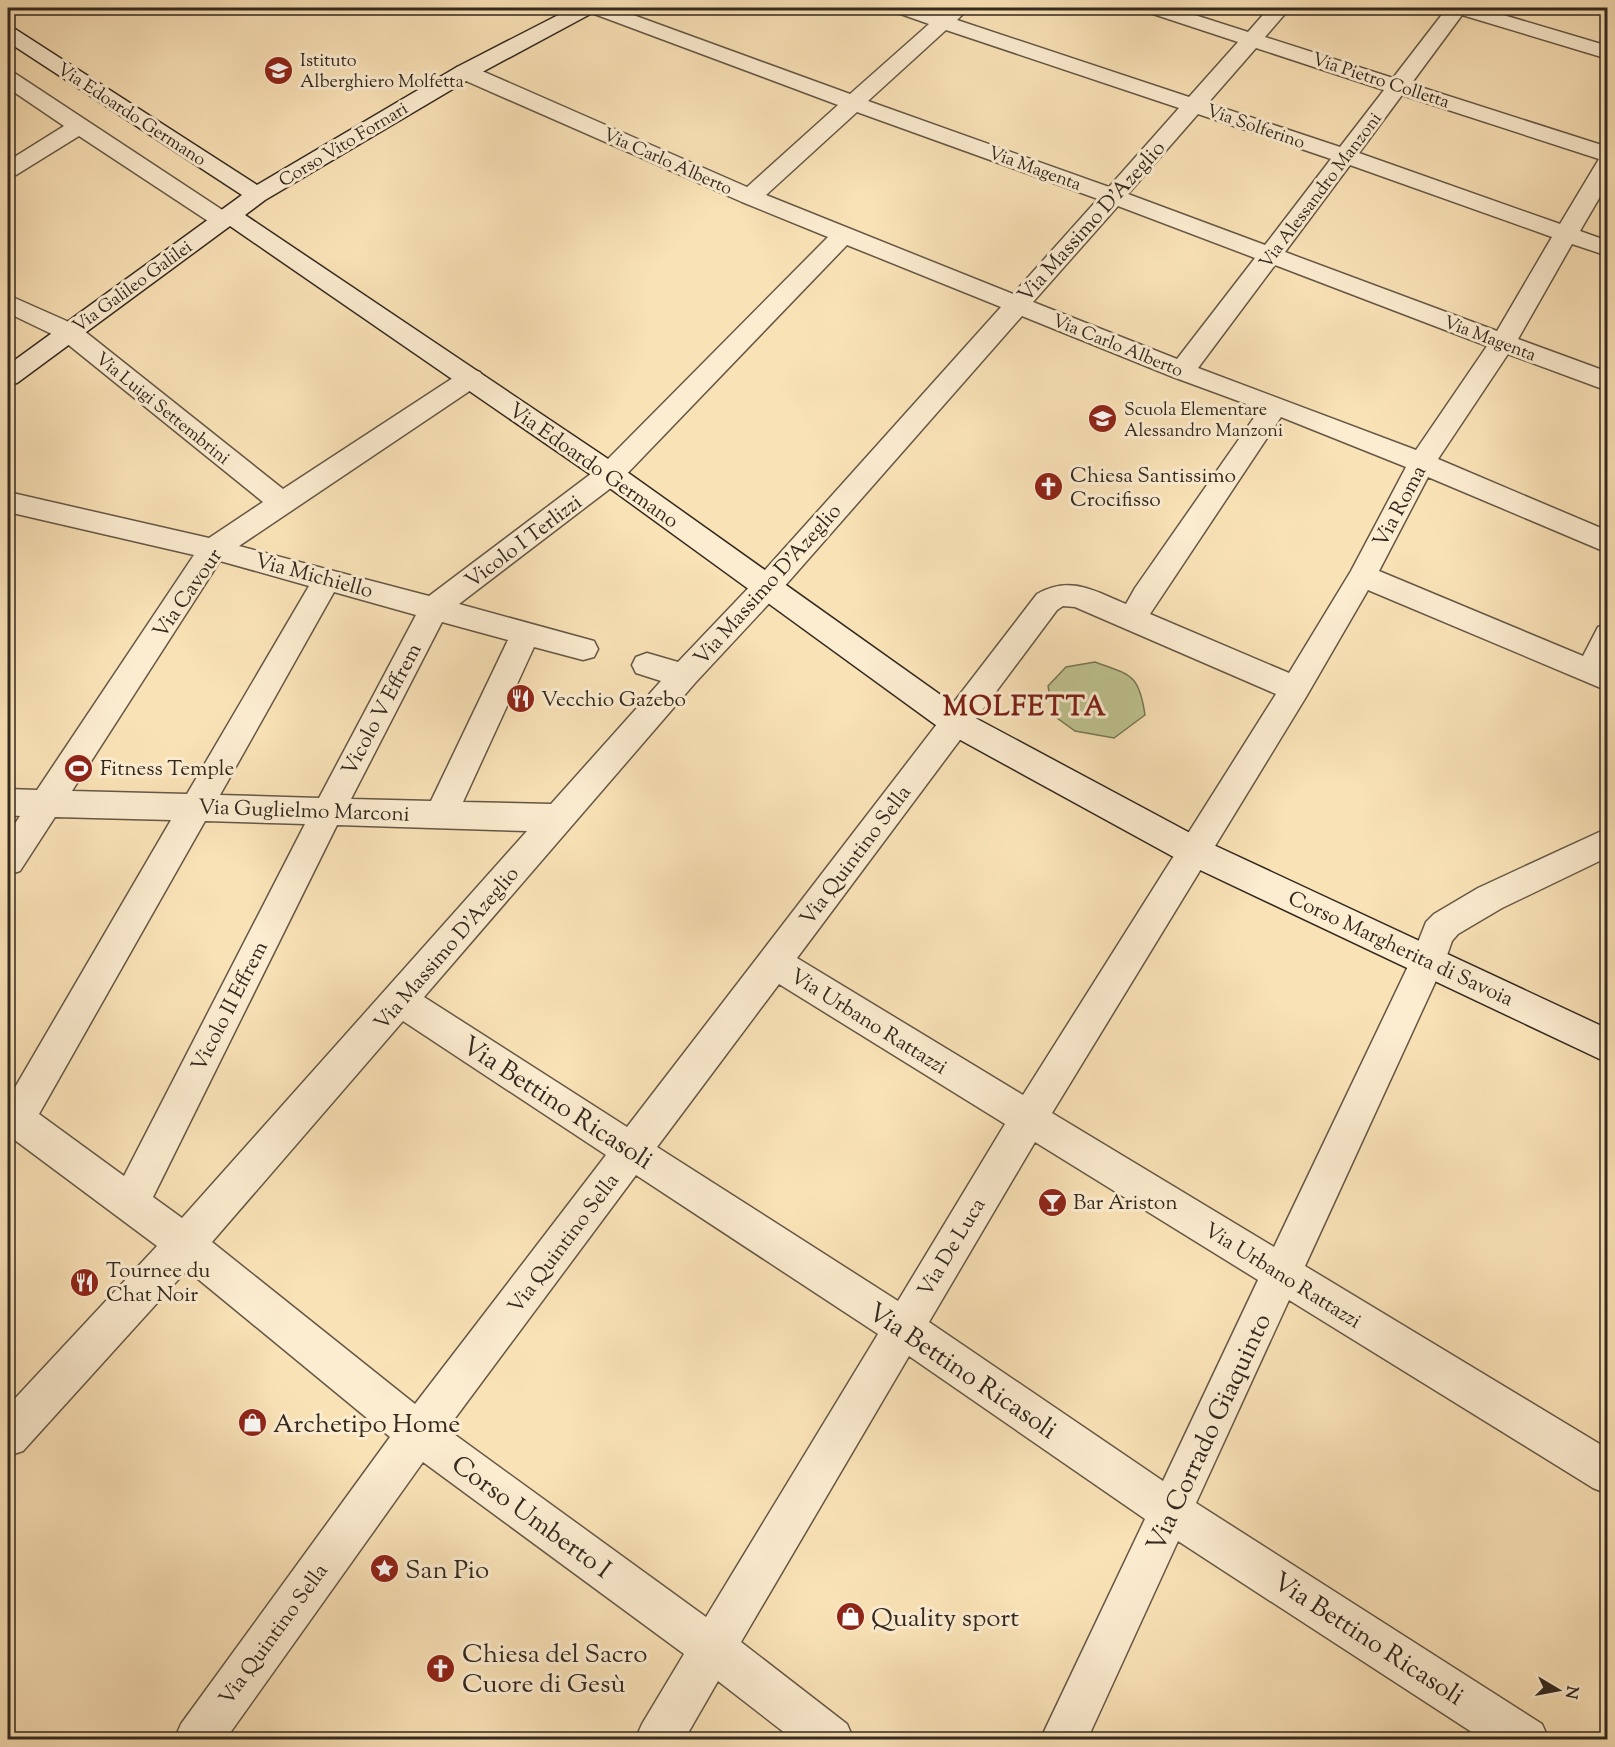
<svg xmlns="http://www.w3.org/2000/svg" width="1615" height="1747" font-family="'Sorts Mill Goudy',serif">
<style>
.green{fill:#bec38f;stroke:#787657;stroke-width:1.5}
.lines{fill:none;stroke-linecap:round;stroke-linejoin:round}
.street-casing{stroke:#645745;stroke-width:3}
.secondary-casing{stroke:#32291f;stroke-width:3}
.street{fill:#fcecd0;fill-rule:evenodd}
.secondary{fill:#fcecd0;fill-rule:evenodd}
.labels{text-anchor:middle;stroke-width:6;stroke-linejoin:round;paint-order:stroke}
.far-poi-label{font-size:18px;fill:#32291f;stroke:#fcecd0;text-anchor:start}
.far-street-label{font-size:18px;fill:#32291f;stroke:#fcecd0}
.street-label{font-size:21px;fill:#32291f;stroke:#fcecd0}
.poi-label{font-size:21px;fill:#32291f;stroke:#fcecd0;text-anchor:start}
.near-street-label{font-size:26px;fill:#32291f;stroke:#fcecd0}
.near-poi-label{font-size:26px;fill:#32291f;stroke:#fcecd0;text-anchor:start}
.district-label{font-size:27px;font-weight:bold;letter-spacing:1.5px;fill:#7a1f14;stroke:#fcecd0}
</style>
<rect width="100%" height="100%" fill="#fae2b7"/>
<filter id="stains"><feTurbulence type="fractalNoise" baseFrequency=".00333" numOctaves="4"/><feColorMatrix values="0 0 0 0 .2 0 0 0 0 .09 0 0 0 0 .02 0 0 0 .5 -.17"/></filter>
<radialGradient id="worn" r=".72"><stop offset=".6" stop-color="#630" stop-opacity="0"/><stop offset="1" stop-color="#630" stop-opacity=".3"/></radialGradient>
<path class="green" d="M 1095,662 C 1131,675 1139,674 1145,715 L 1114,738 L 1075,731 L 1053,715 L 1048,686 L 1066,667 Z"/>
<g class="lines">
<defs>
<path id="street" d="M 586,8 L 614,8 L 850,94 L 929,24 L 895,12 L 892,8 L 921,8 L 940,14 L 947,8 L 966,8 L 964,13 L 957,20 L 1189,97 L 1238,42 L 1147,12 L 1144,8 L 1173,8 L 1248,32 L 1269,8 L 1290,8 L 1265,37 L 1393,78 L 1447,8 L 1480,8 L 1608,46 L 1608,59 L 1462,15 L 1411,84 L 1608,147 L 1608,183 L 1580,231 L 1608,241 L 1608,256 L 1572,244 L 1518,339 L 1608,372 L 1608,391 L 1508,354 L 1438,459 L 1608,531 L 1608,553 L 1428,477 L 1379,571 L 1583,656 L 1598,627 L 1608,624 L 1608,691 L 1368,590 L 1306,697 L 1052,1113 L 1274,1247 L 1411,960 L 1426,922 L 1434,914 L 1478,888 L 1608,828 L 1608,857 L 1502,908 L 1458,934 L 1452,941 L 1445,961 L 1305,1266 L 1608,1449 L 1608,1494 L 1593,1488 L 1289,1300 L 1196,1503 L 1542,1724 L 1549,1740 L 1484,1740 L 1178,1541 L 1087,1740 L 1040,1740 L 1145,1519 L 909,1356 L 741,1642 L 847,1724 L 854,1740 L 794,1740 L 718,1681 L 684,1740 L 635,1740 L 642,1724 L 684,1654 L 423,1462 L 225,1740 L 174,1740 L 181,1724 L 390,1437 L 187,1270 L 23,1451 L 8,1456 L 8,1406 L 157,1246 L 8,1135 L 8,1096 L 10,1096 L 171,820 L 55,817 L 20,871 L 8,875 L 8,834 L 20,816 L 8,815 L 8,789 L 37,790 L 194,555 L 8,512 L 8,492 L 209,538 L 263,502 L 60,338 L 8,313 L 8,295 L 78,326 L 283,489 L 462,372 L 471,369 L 480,372 L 484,378 L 480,384 L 239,546 L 429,596 L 600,467 L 828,237 L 742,202 L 457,77 L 454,72 L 457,67 L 465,66 L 473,67 L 747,187 L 838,105 L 589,12 ZM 946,30 L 1179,108 L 1109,187 L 868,101 ZM 1256,48 L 1384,90 L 1340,147 L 1208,103 ZM 1402,95 L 1599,159 L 1560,224 L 1359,153 ZM 857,112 L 1098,199 L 1013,294 L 766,195 ZM 1198,114 L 1331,159 L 1265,245 L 1128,194 ZM 1350,165 L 1552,237 L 1497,331 L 1285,252 ZM 1118,206 L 1255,258 L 1177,359 L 1033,302 ZM 847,245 L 1001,307 L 756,580 L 678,662 L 647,653 L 636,657 L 632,665 L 636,673 L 661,681 L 551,804 L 463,802 L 534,647 L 583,660 L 594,657 L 598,649 L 594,641 L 459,604 L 620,481 ZM 1275,265 L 1487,346 L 1416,450 L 1198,368 ZM 1022,316 L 1173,377 L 1260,409 L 1135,588 L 1126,604 C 1094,591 1071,575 1037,594 L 627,1127 L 424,997 L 695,683 L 776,596 ZM 1281,417 L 1406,467 L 1351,571 L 1289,673 L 1150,614 ZM 220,561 L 309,586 L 187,794 L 72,791 ZM 334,592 L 416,615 L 319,798 L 220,795 ZM 1063,606 L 1075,607 L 1276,694 L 1023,1095 L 797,958 L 1057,610 ZM 442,622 L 508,640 L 431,801 L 351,799 ZM 205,821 L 305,824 L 124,1176 L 39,1114 ZM 337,825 L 527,831 L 182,1218 L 153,1197 ZM 779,984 L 1005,1124 L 898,1301 L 657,1147 ZM 403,1021 L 606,1155 L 415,1404 L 212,1242 ZM 1035,1142 L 1258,1280 L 1163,1481 L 929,1322 ZM 636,1175 L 878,1334 L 706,1617 L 447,1429 Z
M 8,73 L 16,74 L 230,215 L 234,220 L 230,225 L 222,227 L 214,225 L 79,136 L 16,175 L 8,177 L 8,161 L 64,126 L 8,88 Z"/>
<path id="secondary" d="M 572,8 L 597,8 L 594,12 L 473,77 L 265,200 L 245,215 L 620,467 L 966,713 L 1205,841 L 1608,1029 L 1608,1063 L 1181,861 L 944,731 L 600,481 L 230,226 L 17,383 L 8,385 L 8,365 L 242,195 L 8,42 L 8,27 L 15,29 L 257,185 L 457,67 Z"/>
</defs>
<use href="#street" class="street-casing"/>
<use href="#secondary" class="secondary-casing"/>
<use href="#street" class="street"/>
<use href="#secondary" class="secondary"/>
</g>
<defs>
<symbol id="school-disc" viewBox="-11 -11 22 22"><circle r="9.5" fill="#8f2418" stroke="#fcecd0"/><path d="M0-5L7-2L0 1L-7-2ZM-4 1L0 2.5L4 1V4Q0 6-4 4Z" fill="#fff"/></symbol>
<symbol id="church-disc" viewBox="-11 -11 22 22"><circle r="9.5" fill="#8f2418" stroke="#fcecd0"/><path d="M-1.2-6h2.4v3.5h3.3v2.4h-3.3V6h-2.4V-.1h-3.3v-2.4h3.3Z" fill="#fff"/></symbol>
<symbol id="restaurant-disc" viewBox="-11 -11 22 22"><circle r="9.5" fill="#8f2418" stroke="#fcecd0"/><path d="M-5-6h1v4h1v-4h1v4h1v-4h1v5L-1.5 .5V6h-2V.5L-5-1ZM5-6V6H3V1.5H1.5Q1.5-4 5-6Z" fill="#fff"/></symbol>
<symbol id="stadium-disc" viewBox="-11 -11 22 22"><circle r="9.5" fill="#8f2418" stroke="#fcecd0"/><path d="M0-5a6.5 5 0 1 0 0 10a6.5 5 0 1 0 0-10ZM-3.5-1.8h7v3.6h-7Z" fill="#fff"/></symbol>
<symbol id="bar-disc" viewBox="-11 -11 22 22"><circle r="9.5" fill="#8f2418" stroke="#fcecd0"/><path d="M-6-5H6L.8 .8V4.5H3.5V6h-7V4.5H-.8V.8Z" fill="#fff"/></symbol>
<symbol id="shop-disc" viewBox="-11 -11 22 22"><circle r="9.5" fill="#8f2418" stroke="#fcecd0"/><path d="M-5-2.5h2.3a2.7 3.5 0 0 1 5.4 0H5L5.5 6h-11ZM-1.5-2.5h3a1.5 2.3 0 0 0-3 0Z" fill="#fff"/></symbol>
<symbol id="sight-disc" viewBox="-11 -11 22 22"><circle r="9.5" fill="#8f2418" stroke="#fcecd0"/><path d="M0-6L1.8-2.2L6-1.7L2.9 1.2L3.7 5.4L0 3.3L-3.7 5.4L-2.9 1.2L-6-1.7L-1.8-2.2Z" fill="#fff"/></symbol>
</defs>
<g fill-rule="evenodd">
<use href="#school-disc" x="262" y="54" width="33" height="33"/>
<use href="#school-disc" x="1086" y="402" width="33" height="33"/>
<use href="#church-disc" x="1032" y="470" width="33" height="33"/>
<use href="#restaurant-disc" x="504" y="682" width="33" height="33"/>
<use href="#stadium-disc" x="62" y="752" width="33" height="33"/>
<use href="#bar-disc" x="1036" y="1186" width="33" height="33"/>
<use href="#restaurant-disc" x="68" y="1266" width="33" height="33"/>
<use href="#shop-disc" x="236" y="1406" width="33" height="33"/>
<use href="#sight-disc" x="368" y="1552" width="33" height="33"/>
<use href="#shop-disc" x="834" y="1600" width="33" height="33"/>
<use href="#church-disc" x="424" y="1652" width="33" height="33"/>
</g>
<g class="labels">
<g class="far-poi-label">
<text x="300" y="66">Istituto<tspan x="300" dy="21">Alberghiero Molfetta</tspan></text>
<text x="1124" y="415">Scuola Elementare<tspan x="1124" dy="21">Alessandro Manzoni</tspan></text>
</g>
<g class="far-street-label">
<text transform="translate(1381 80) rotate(18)" y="6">Via Pietro Colletta</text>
<text transform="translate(132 114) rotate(33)" y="6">Via Edoardo Germano</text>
<text transform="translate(1256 126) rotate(19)" y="6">Via Solferino</text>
<text transform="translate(343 144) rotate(-31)" y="6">Corso Vito Fornari</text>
<text transform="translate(668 161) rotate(24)" y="6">Via Carlo Alberto</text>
<text transform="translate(1035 168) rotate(20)" y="6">Via Magenta</text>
<text transform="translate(1320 190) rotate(-53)" y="6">Via Alessandro Manzoni</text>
<text transform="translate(132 286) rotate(-36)" y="6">Via Galileo Galilei</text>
<text transform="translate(1490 338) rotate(21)" y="6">Via Magenta</text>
<text transform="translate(1118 345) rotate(22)" y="6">Via Carlo Alberto</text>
<text transform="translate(163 408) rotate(39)" y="6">Via Luigi Settembrini</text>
</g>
<g class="street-label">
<text transform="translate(1091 221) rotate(-48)" y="7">Via Massimo D'Azeglio</text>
<text transform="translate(594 465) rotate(35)" y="7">Via Edoardo Germano</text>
<text transform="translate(1399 506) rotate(-62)" y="7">Via Roma</text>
<text transform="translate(523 541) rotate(-37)" y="7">Vicolo I Terlizzi</text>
<text transform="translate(314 575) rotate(15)" y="7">Via Michiello</text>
<text transform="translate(767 584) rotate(-48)" y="7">Via Massimo D'Azeglio</text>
<text transform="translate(187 593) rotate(-55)" y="7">Via Cavour</text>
<text transform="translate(381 709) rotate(-62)" y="7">Vicolo V Effrem</text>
<text transform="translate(304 810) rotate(2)" y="7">Via Guglielmo Marconi</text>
<text transform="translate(855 855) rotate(-53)" y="7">Via Quintino Sella</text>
<text transform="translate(446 948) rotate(-49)" y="7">Via Massimo D'Azeglio</text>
<text transform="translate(1401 948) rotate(25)" y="7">Corso Margherita di Savoia</text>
<text transform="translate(229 1006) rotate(-63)" y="7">Vicolo II Effrem</text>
<text transform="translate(869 1021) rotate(32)" y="7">Via Urbano Rattazzi</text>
<text transform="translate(563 1243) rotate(-53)" y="7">Via Quintino Sella</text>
<text transform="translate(951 1247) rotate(-59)" y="7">Via De Luca</text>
<text transform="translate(1283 1275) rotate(32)" y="7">Via Urbano Rattazzi</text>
<text transform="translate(273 1634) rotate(-54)" y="7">Via Quintino Sella</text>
</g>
<g class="poi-label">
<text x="1070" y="482">Chiesa Santissimo<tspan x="1070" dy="24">Crocifisso</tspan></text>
<text x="541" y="706">Vecchio Gazebo</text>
<text x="100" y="775">Fitness Temple</text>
<text x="1073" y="1209">Bar Ariston</text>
<text x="106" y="1277">Tournee du<tspan x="106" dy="24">Chat Noir</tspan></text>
</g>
<g class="near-street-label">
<text transform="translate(558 1102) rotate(33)" y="9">Via Bettino Ricasoli</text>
<text transform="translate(963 1370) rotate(34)" y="9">Via Bettino Ricasoli</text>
<text transform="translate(1208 1432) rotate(-65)" y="9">Via Corrado Giaquinto</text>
<text transform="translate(532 1516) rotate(36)" y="9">Corso Umberto I</text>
<text transform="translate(1369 1638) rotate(33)" y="9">Via Bettino Ricasoli</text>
</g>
<g class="near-poi-label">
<text x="273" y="1432">Archetipo Home</text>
<text x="405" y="1578">San Pio</text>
<text x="871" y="1626">Quality sport</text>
<text x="462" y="1662">Chiesa del Sacro<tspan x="462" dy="30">Cuore di Gesù</tspan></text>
</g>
<g class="district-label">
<text x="1025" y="715">MOLFETTA</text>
</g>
</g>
<rect width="1615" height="1747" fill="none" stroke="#fae2b7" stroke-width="30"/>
<rect x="9" y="9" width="1597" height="1729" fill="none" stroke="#32291f" stroke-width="3"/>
<rect x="15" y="15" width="1585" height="1717" fill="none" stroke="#32291f" stroke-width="1.5"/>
<g transform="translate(1558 1690) rotate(100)" stroke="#fcecd0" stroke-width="4.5" paint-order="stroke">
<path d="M0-4.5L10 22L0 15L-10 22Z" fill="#32291f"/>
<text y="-9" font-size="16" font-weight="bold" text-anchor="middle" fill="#32291f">N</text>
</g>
<rect width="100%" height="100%" filter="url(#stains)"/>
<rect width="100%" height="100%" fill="url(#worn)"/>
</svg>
